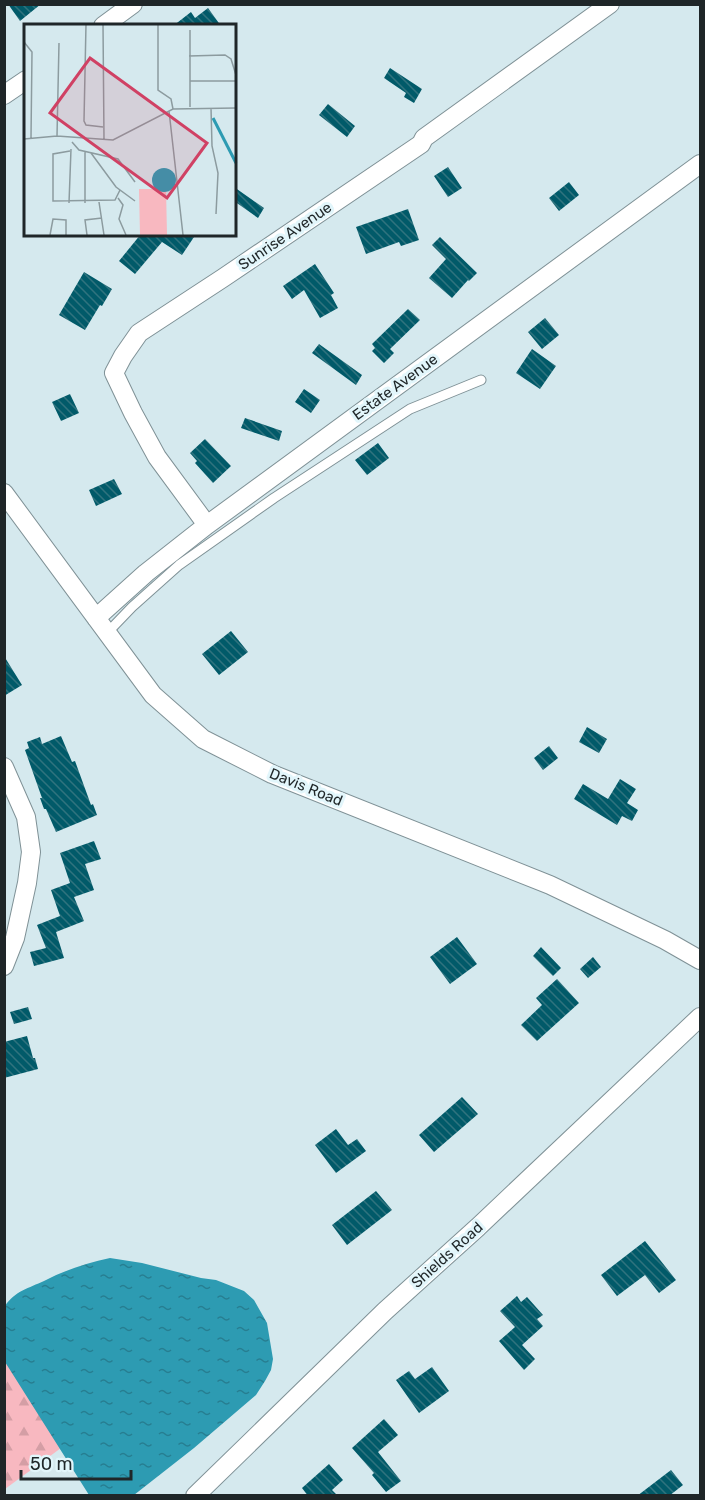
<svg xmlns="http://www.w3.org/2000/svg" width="705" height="1500" font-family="Rubik,sans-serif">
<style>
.forest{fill:url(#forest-firs)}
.water{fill:url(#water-ripples)}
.building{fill:url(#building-back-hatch)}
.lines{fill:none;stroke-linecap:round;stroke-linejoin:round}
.lane-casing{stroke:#7f9196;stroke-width:11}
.street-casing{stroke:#7f9196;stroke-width:20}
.lane{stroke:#fff;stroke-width:9}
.street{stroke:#fff;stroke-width:18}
.labels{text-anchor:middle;stroke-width:6;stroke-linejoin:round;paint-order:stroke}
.street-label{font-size:15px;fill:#1f2628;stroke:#e2f6fb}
.inset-river{fill:none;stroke:#2d9bb2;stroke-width:3}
.inset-road{fill:none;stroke:#8c9b9f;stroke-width:1.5}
.view{fill:#d04164;fill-opacity:0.15;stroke:#d04164;stroke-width:3}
.inset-edge{fill:none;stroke:#1f2628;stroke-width:3}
</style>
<defs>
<pattern id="forest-firs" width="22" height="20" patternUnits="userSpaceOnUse" patternTransform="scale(1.5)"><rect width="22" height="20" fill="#f8b8c0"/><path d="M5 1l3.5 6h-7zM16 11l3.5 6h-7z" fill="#d49ea5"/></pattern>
<pattern id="water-ripples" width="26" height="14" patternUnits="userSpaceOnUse" patternTransform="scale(1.5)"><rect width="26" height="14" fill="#2d9bb2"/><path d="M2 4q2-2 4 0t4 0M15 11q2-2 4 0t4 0" fill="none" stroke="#267e91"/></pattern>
<pattern id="building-back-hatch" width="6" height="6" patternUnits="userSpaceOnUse" patternTransform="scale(1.5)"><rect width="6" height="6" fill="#015a69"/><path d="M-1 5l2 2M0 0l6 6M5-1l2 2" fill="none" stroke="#30737e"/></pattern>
</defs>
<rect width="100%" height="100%" fill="#d5e9ee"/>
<path class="forest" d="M 4,1348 L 72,1440 L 5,1489 L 4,1489 Z"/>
<path class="water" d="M 110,1258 L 142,1263 L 201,1278 L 216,1280 L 244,1291 L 254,1300 L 267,1323 L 273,1359 L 271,1370 L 265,1381 L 256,1395 L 194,1448 L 134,1495 L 89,1495 L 5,1362 L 5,1306 C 15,1291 29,1288 44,1281 C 65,1270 87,1263 110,1258 Z"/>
<path class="building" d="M 8,4 L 41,4 L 20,21 Z
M 208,8 L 221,26 L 173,26 L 191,12 L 195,18 Z
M 390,68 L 422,89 L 414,103 L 404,97 L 406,93 L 384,78 Z
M 328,104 L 355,126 L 347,137 L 319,115 Z
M 448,167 L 462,188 L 448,197 L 434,176 Z
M 569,182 L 579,195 L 559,211 L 549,198 Z
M 234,187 L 264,208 L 258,218 L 234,201 Z
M 408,209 L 419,240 L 401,246 L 399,242 L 366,254 L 356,227 Z
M 141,234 L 196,234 L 182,255 L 162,242 L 135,274 L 119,261 Z
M 440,237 L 477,273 L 469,281 L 468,280 L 452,298 L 429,278 L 446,259 L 432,245 Z
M 315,264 L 334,293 L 331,295 L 338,308 L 320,318 L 304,290 L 292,299 L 283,286 Z
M 84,272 L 112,289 L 102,306 L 100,305 L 85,330 L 59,315 Z
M 408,309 L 420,320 L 390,349 L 394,353 L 384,363 L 372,351 L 375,348 L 372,344 Z
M 545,318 L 559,335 L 542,349 L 528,332 Z
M 319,344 L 362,375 L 356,385 L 312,353 Z
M 532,349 L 556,366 L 540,389 L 516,373 Z
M 304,389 L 320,400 L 311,413 L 295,402 Z
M 70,394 L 79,413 L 61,421 L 52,402 Z
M 245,418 L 282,431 L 279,441 L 241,428 Z
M 205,439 L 231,466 L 213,483 L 195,463 L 197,461 L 190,453 Z
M 378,443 L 389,458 L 367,475 L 355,460 Z
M 114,479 L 122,494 L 96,506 L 89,490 Z
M 231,631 L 248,652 L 219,675 L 202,654 Z
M 4,656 L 22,685 L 4,696 Z
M 587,727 L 607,739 L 599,753 L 579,742 Z
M 61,736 L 72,762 L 75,761 L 91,805 L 93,804 L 97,815 L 56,832 L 46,809 L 44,809 L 40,798 L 42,798 L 25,750 L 29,748 L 27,742 L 40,737 L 42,744 Z
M 549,746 L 558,758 L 543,770 L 534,758 Z
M 620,779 L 636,789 L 627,803 L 638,810 L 632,821 L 622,816 L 617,825 L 574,799 L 583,784 L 608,799 Z
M 94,841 L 101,859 L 85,864 L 94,890 L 74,897 L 84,921 L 56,932 L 64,958 L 34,966 L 30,952 L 46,948 L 37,925 L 60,916 L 51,890 L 70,883 L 60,853 Z
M 457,937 L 477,964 L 450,984 L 430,957 Z
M 541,947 L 561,968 L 553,976 L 533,956 Z
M 593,957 L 601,967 L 588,978 L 580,969 Z
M 557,979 L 579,1003 L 537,1041 L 521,1025 L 542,1005 L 536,998 Z
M 28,1007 L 32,1019 L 14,1024 L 10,1012 Z
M 27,1036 L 33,1058 L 35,1058 L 38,1069 L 4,1078 L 4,1042 Z
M 462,1097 L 478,1114 L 434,1152 L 419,1135 Z
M 336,1129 L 348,1145 L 357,1139 L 366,1151 L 336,1173 L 315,1145 Z
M 376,1191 L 392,1210 L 347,1245 L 332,1225 Z
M 645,1241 L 676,1280 L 659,1293 L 645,1275 L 617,1296 L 601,1275 Z
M 517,1296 L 521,1302 L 527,1297 L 543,1315 L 537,1319 L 543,1326 L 522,1345 L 535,1359 L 524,1370 L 499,1341 L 515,1327 L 500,1311 Z
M 432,1367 L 449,1391 L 419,1413 L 396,1380 L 409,1371 L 415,1379 Z
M 384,1419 L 398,1435 L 378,1452 L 401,1481 L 386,1492 L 372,1475 L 374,1473 L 352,1448 Z
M 329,1464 L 343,1480 L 332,1490 L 338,1496 L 308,1496 L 302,1488 Z
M 671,1470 L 683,1485 L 669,1496 L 637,1496 Z"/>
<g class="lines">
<defs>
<path id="lane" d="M 107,633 L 132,607 L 179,565 L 274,498 L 410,409 L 481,380"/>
<path id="street" d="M 103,26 L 133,4
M 4,95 L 26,80
M 4,493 L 153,695 L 203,739 L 272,774 L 550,885 L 665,940 L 700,960
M 207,525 L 157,457 L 133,413 L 114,373 L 123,356 L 139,333 L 223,278 L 421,144 L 424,138 L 610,4
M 96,618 L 146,573 L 207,525 L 700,164
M 4,767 L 26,817 L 31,852 L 27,883 L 15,938 L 4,966
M 195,1496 L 385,1311 L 478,1227 L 700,1017"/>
</defs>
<use href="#lane" class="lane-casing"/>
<use href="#street" class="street-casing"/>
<use href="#lane" class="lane"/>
<use href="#street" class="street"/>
</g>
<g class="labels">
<g class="street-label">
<text transform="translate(285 236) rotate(-34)" y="5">Sunrise Avenue</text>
<text transform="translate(395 387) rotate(-36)" y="5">Estate Avenue</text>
<text transform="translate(306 787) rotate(22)" y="5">Davis Road</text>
<text transform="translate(447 1255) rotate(-42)" y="5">Shields Road</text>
</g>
</g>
<g transform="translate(24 24)">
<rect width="212" height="212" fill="#d5e9ee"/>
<path d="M 115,165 L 142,165 L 143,211 L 116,211 Z" fill="#f8b8c0"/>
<path d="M128 156a12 12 0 1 1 24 0a12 12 0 1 1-24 0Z" fill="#2d9bb2"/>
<path class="inset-river" d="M 189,94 L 212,139"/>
<path class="inset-road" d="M 62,0 L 60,97 L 62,101 L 79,103M 79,0 L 80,116M 134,0 L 134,66 L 147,75 L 149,85M 166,6 L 166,83M 0,18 L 8,28 L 7,114M 165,32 L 201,31 L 207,35 L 212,51M 166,57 L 212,57M 187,84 L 188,122 L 194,149 L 192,190M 145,87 L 159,211M 33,112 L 35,19M 0,115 L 33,112 L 89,116 L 149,85 L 212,84M 48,118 L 55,126 L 94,135 L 111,158M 46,127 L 29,130 L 29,177 L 91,176 L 96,166M 67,129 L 92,163 L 111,177M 94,174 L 99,181 L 95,195 L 102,211M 75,178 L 80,211M 45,179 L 47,125M 61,179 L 61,128M 26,211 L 29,195 L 42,196 L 42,211M 63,211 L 61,196 L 78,194"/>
<path class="view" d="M 66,34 L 183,119 L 143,174 L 26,89 Z"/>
<rect width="212" height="212" class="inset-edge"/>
</g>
<rect width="705" height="1500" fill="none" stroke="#1f2628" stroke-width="12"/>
<path d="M21 1470v9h110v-9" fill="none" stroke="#1f2628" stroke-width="3"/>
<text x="30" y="1470" font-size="18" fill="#1f2628" stroke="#e2f6fb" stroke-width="4.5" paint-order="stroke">50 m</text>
</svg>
